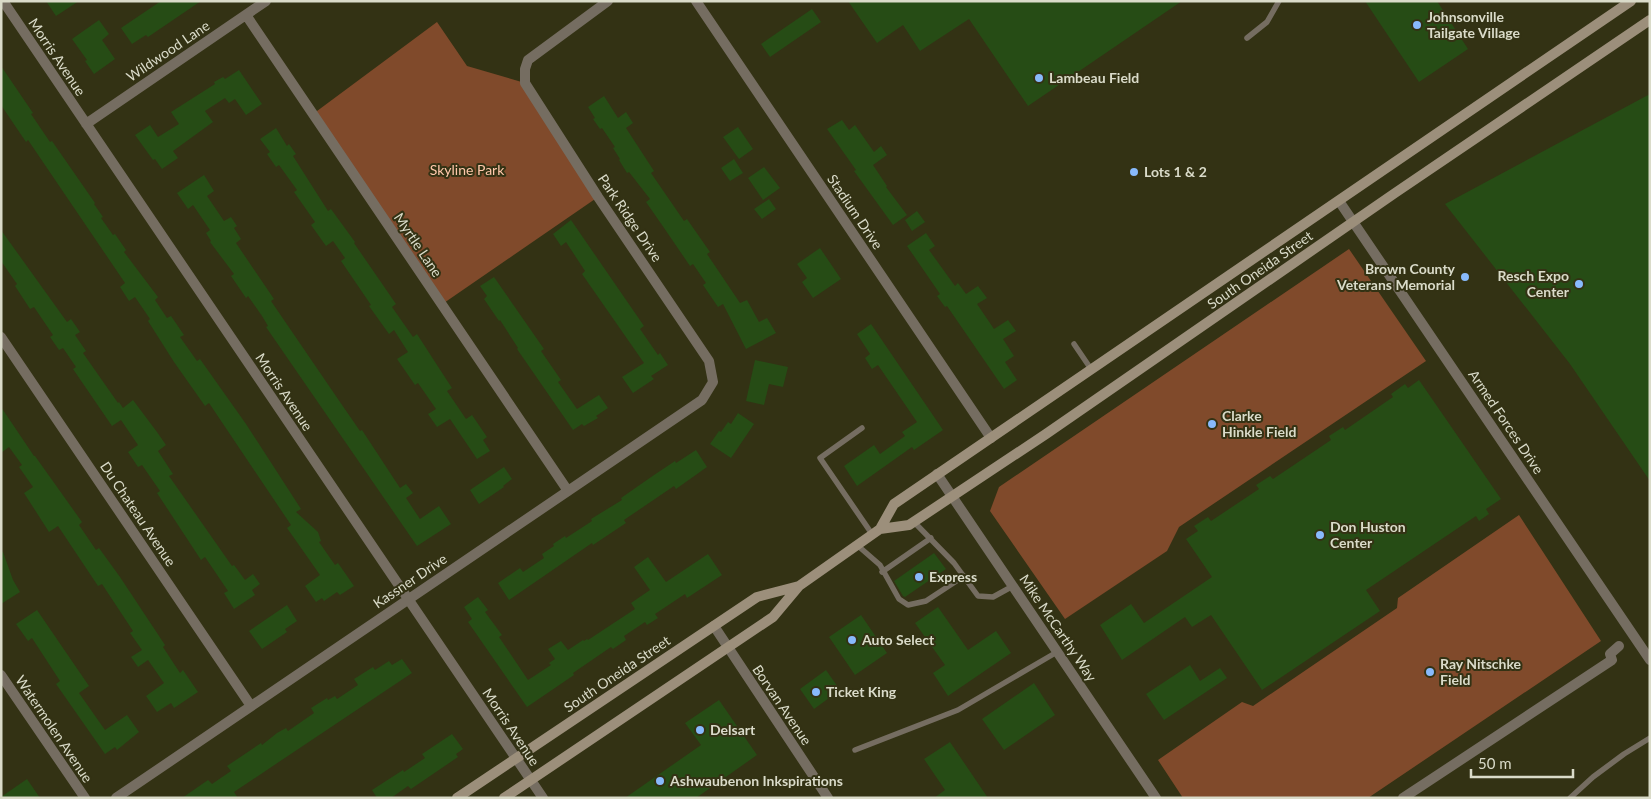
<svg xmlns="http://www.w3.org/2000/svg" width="1651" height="799" font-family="Lato,sans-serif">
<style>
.green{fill:#804a2b}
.building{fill:#264c15}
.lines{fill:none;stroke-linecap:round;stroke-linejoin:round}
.lane{stroke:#756d61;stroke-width:5.5}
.street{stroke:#756d61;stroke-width:10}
.secondary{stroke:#9c8f7b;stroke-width:10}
.poi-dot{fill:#88bafc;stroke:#333214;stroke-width:2}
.labels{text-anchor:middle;stroke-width:4;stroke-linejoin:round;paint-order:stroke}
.poi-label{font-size:14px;font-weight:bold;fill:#dadbc9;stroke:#333214;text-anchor:start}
.street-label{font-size:14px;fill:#dadbc9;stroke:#333214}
.park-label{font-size:14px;fill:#ffc8ab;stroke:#333214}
</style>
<rect width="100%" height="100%" fill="#333214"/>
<path class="green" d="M 437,22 L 467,66 L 525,83 L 598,197 L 441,305 L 313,114 Z
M 1349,249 L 1426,361 L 1179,527 L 1167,551 L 1065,619 L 990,511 L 999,487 Z
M 1519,515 L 1601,641 L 1368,798 L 1183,798 L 1158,760 L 1242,702 L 1253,706 L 1397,608 L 1398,598 Z"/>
<path class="building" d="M 46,1 L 79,1 L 56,16 Z
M 161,1 L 201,1 L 148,37 L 146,35 L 132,44 L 121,28 Z
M 848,1 L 1182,1 L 1028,106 L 969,19 L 920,51 L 903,25 L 877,43 Z
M 1365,1 L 1437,1 L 1468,49 L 1419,82 Z
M 812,9 L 821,22 L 770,57 L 761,44 Z
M 99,20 L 109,34 L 102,40 L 115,59 L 94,74 L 85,61 L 87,60 L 72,39 Z
M 1,66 L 33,113 L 31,114 L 50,142 L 52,141 L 95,203 L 94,204 L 103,217 L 101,218 L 113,235 L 115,234 L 126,250 L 124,252 L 158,297 L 155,300 L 167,318 L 171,316 L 184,335 L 180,337 L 197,361 L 200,359 L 246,424 L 301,509 L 296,512 L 318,532 L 321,541 L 319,542 L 335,565 L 338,563 L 354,586 L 340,595 L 337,592 L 324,601 L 322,598 L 316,602 L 305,586 L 320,575 L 287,528 L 291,525 L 209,403 L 205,406 L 174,362 L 148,321 L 150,319 L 135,297 L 129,301 L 120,287 L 125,283 L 28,140 L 26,142 L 1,105 Z
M 239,70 L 262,104 L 246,115 L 235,99 L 229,103 L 225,98 L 205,111 L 213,122 L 173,151 L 178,158 L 162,169 L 155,159 L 153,160 L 135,135 L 150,125 L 158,137 L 179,124 L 171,112 L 215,84 L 214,82 L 223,77 L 225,79 Z
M 1650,94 L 1650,481 L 1570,364 L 1445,204 Z
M 604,96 L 618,118 L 626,112 L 633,123 L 626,128 L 654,171 L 651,173 L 684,221 L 687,219 L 710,252 L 707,254 L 740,303 L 747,300 L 759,322 L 767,318 L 776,333 L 746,349 L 723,304 L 718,307 L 703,285 L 706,283 L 693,264 L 690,266 L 662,225 L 646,202 L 650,199 L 629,172 L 627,173 L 619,160 L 620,159 L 613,148 L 615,147 L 602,128 L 600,129 L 593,119 L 595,118 L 588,107 Z
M 842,120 L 849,130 L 855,125 L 874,152 L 881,146 L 887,155 L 873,165 L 887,186 L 886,187 L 907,215 L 893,225 L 854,171 L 856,170 L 827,129 Z
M 738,127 L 753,149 L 739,159 L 723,137 Z
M 276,128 L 287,146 L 289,144 L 296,154 L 293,156 L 328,211 L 331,209 L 355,242 L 354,243 L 396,304 L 392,307 L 413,337 L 417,334 L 437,365 L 452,388 L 447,391 L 466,419 L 472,415 L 487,437 L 483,440 L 490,451 L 477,459 L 450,419 L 437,427 L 428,414 L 436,409 L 418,383 L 415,385 L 397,359 L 408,352 L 394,330 L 389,334 L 369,306 L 371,305 L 341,261 L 345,258 L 333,241 L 326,246 L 311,225 L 315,222 L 294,192 L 297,190 L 279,165 L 276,167 L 267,154 L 270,152 L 260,139 Z
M 734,159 L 743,173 L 730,181 L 721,168 Z
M 764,167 L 780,188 L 763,200 L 748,178 Z
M 204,175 L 214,191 L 207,196 L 224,221 L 231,217 L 237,226 L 234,228 L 241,239 L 236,243 L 274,299 L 271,301 L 340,402 L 360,431 L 362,430 L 400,488 L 406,484 L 413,493 L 406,498 L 420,519 L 439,506 L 451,524 L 417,546 L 266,327 L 268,326 L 262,316 L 248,296 L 246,298 L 231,276 L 234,274 L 210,242 L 211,241 L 206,233 L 210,230 L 193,205 L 188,209 L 177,193 Z
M 769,199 L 776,209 L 762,219 L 754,209 Z
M 917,211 L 925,222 L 912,231 L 905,220 Z
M 571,220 L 644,326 L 640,329 L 658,355 L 660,353 L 668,365 L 651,376 L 654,379 L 633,393 L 622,377 L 644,363 L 582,274 L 585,271 L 566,242 L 561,246 L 553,234 Z
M 1,230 L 67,322 L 71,319 L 80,332 L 75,335 L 86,351 L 83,353 L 118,403 L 119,402 L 123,408 L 133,400 L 157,432 L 166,445 L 158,451 L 173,474 L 169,476 L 232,566 L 234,565 L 245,580 L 253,574 L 260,584 L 252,590 L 255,595 L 234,609 L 224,593 L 228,591 L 205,557 L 201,560 L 157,493 L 160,491 L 142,465 L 138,467 L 128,452 L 138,445 L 121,420 L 112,426 L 73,369 L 76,367 L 63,348 L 59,350 L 50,337 L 53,335 L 34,307 L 30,309 L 15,286 L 17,284 L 1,261 Z
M 926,233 L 935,246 L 929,250 L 955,286 L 958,283 L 966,294 L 978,286 L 987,298 L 977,304 L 994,329 L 1008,320 L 1016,331 L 1003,339 L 1014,356 L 1005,362 L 1017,380 L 1004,389 L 947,306 L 945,307 L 937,296 L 940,294 L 907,246 Z
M 820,248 L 841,279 L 813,298 L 802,282 L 807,278 L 797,264 Z
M 494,277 L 544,349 L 541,351 L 561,380 L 558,382 L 577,409 L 599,395 L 608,408 L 596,416 L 598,418 L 584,426 L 582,424 L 573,430 L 517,349 L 518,348 L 500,320 L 499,321 L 484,299 L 487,296 L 480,286 Z
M 871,324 L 943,430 L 914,450 L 912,447 L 857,486 L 844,466 L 874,445 L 880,454 L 905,436 L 902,432 L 917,422 L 878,365 L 872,369 L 865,358 L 870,354 L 857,334 Z
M 755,360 L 788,367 L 783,387 L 769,384 L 764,405 L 746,401 Z
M 1419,380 L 1501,499 L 1486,509 L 1489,514 L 1479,521 L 1476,516 L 1366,590 L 1380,611 L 1262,690 L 1211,615 L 1192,627 L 1185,617 L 1122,660 L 1100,625 L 1131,604 L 1144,623 L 1212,577 L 1186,539 L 1198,531 L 1194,526 L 1208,517 L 1211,521 L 1259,489 L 1256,485 L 1270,476 L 1273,479 L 1331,440 L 1329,436 L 1343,427 L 1345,430 L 1393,397 L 1391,394 L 1405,384 L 1408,388 Z
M 1,407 L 34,456 L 35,456 L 82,522 L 79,525 L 96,550 L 99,548 L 120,577 L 165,645 L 163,647 L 180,673 L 183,670 L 198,692 L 174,708 L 171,703 L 157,712 L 146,696 L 164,683 L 148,660 L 138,667 L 131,657 L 142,650 L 130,633 L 133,631 L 102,584 L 98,586 L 58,526 L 49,532 L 24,493 L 33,487 L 19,467 L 22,465 L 9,447 L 1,453 Z
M 738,413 L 754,424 L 731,458 L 710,444 L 719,431 L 721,432 L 728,422 L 731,424 Z
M 696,450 L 707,467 L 676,489 L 674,486 L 624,520 L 626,523 L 593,545 L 592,543 L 509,600 L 498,583 L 520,568 L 523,572 L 544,558 L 542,554 L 554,546 L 553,544 L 565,536 L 566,538 L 592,521 L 591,519 L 622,500 L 621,498 L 654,475 L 675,461 L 676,463 Z
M 504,467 L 512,479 L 503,486 L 504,487 L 479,504 L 470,490 Z
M 1,552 L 3,552 L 13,580 L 20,592 L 1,604 Z
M 934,553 L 946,569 L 905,597 L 903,596 L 894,581 Z
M 708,554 L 722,575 L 687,598 L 685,594 L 655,614 L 658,618 L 647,625 L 645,622 L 624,636 L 626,640 L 613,649 L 611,647 L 573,673 L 574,675 L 527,707 L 468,622 L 472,619 L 464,607 L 478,597 L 488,610 L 485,612 L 502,635 L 499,637 L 528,680 L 551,665 L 549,663 L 555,659 L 548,649 L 561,641 L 568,650 L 583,640 L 584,641 L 587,639 L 588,640 L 635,609 L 631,603 L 650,590 L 634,567 L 648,557 L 666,582 Z
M 287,605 L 297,621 L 285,629 L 287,632 L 262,649 L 249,631 Z
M 938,607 L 968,650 L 996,631 L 1011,653 L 948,696 L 933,673 L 945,665 L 915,623 Z
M 37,610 L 89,686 L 79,693 L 105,730 L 127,715 L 139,732 L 117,750 L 115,747 L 105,754 L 56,684 L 60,681 L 32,638 L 28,641 L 16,624 Z
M 861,615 L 887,653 L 855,675 L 829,637 Z
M 402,659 L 412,673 L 234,792 L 238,798 L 182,798 L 208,780 L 212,784 L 231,771 L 227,766 L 261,743 L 262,745 L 277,733 L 286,728 L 288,731 L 314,713 L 311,708 L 327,698 L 328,700 L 335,696 L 337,699 L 358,685 L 354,679 L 373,667 L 375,670 L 389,661 L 392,665 Z
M 1190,665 L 1200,681 L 1220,668 L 1227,678 L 1164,720 L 1146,694 Z
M 826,670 L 840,690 L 814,709 L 800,689 Z
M 1034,683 L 1055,715 L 1004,750 L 982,719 Z
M 719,700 L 757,755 L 696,798 L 625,798 L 701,745 L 685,723 Z
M 452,734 L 463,749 L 456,754 L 458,757 L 411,789 L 408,786 L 391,798 L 377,798 L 372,790 L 403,770 L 404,772 L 425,758 L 422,754 Z
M 950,742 L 988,798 L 934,798 L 945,790 L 924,759 Z
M 27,779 L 40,798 L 1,798 L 1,797 Z"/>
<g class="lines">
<path class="lane" d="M 1247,38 L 1267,22 L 1279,1
M 1074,344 L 1091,369
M 862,428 L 820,458 L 872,534
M 914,522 L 954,563 L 978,596 L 993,597 L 1013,586
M 857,545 L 880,565 L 899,599 L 908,605 L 926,601 L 964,576
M 882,572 L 931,538
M 855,750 L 958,710 L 1057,652
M 1570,798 L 1593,777 L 1624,754 L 1650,738"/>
<path class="street" d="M 3,1 L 543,798
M 696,1 L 991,438
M 246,15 L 568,491
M 86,124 L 266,1
M 1339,201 L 1650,660
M 1,337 L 251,706
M 937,474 L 1156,798
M 714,626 L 828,798
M 1,675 L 85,798
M 116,798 L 702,400 L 713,382 L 709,361 L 598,197 L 525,83 L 525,69 L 528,60 L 608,1
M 1403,798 L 1612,660 L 1610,654 L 1619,646"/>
<path class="secondary" d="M 880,529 L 909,525 L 1046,434 L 1395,193 L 1650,20
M 457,798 L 757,597 L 799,586
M 504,798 L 773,617 L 799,586 L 880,529 L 894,504 L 1631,1"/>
</g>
<g class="poi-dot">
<circle cx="1417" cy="25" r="5"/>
<circle cx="1039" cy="78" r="5"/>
<circle cx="1134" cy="172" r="5"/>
<circle cx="1465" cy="277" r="5"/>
<circle cx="1579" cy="284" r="5"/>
<circle cx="1212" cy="424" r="5"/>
<circle cx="1320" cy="535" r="5"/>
<circle cx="919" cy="577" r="5"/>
<circle cx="852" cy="640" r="5"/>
<circle cx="1430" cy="672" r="5"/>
<circle cx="816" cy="692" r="5"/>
<circle cx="700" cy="730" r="5"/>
<circle cx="660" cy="781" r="5"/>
</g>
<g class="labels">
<g class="poi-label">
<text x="1427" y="22">Johnsonville<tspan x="1427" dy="16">Tailgate Village</tspan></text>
<text x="1049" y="83">Lambeau Field</text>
<text x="1144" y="177">Lots 1 &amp; 2</text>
<text x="1455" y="274" text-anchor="end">Brown County<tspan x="1455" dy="16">Veterans Memorial</tspan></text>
<text x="1569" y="281" text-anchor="end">Resch Expo<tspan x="1569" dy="16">Center</tspan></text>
<text x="1222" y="421">Clarke<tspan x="1222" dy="16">Hinkle Field</tspan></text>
<text x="1330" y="532">Don Huston<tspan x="1330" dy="16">Center</tspan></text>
<text x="929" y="582">Express</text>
<text x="862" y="645">Auto Select</text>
<text x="1440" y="669">Ray Nitschke<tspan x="1440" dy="16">Field</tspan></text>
<text x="826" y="697">Ticket King</text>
<text x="710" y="735">Delsart</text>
<text x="670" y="786">Ashwaubenon Inkspirations</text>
</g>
<g class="street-label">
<text transform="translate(168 51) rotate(-34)" y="5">Wildwood Lane</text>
<text transform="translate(57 57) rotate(56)" y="5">Morris Avenue</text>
<text transform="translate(855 212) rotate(56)" y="5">Stadium Drive</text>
<text transform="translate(630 218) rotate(56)" y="5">Park Ridge Drive</text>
<text transform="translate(418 245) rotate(56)" y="5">Myrtle Lane</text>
<text transform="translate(1260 270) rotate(-35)" y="5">South Oneida Street</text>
<text transform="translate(284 392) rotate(56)" y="5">Morris Avenue</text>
<text transform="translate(1506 422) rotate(56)" y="5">Armed Forces Drive</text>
<text transform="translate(138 514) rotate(56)" y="5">Du Chateau Avenue</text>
<text transform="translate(410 581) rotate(-34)" y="5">Kassner Drive</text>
<text transform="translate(1058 628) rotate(56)" y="5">Mike McCarthy Way</text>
<text transform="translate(617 674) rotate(-34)" y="5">South Oneida Street</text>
<text transform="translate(782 705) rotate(56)" y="5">Borvan Avenue</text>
<text transform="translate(511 727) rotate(56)" y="5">Morris Avenue</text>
<text transform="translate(54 729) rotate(56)" y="5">Watermolen Avenue</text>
</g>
<g class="park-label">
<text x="467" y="175">Skyline Park</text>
</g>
</g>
<rect width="1651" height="799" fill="none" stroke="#dadbc9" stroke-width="5"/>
<path d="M1471 769v8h102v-8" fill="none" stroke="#dadbc9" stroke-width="2.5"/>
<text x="1478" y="769" font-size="15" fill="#dadbc9" stroke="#333214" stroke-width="4" paint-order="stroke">50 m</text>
</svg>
